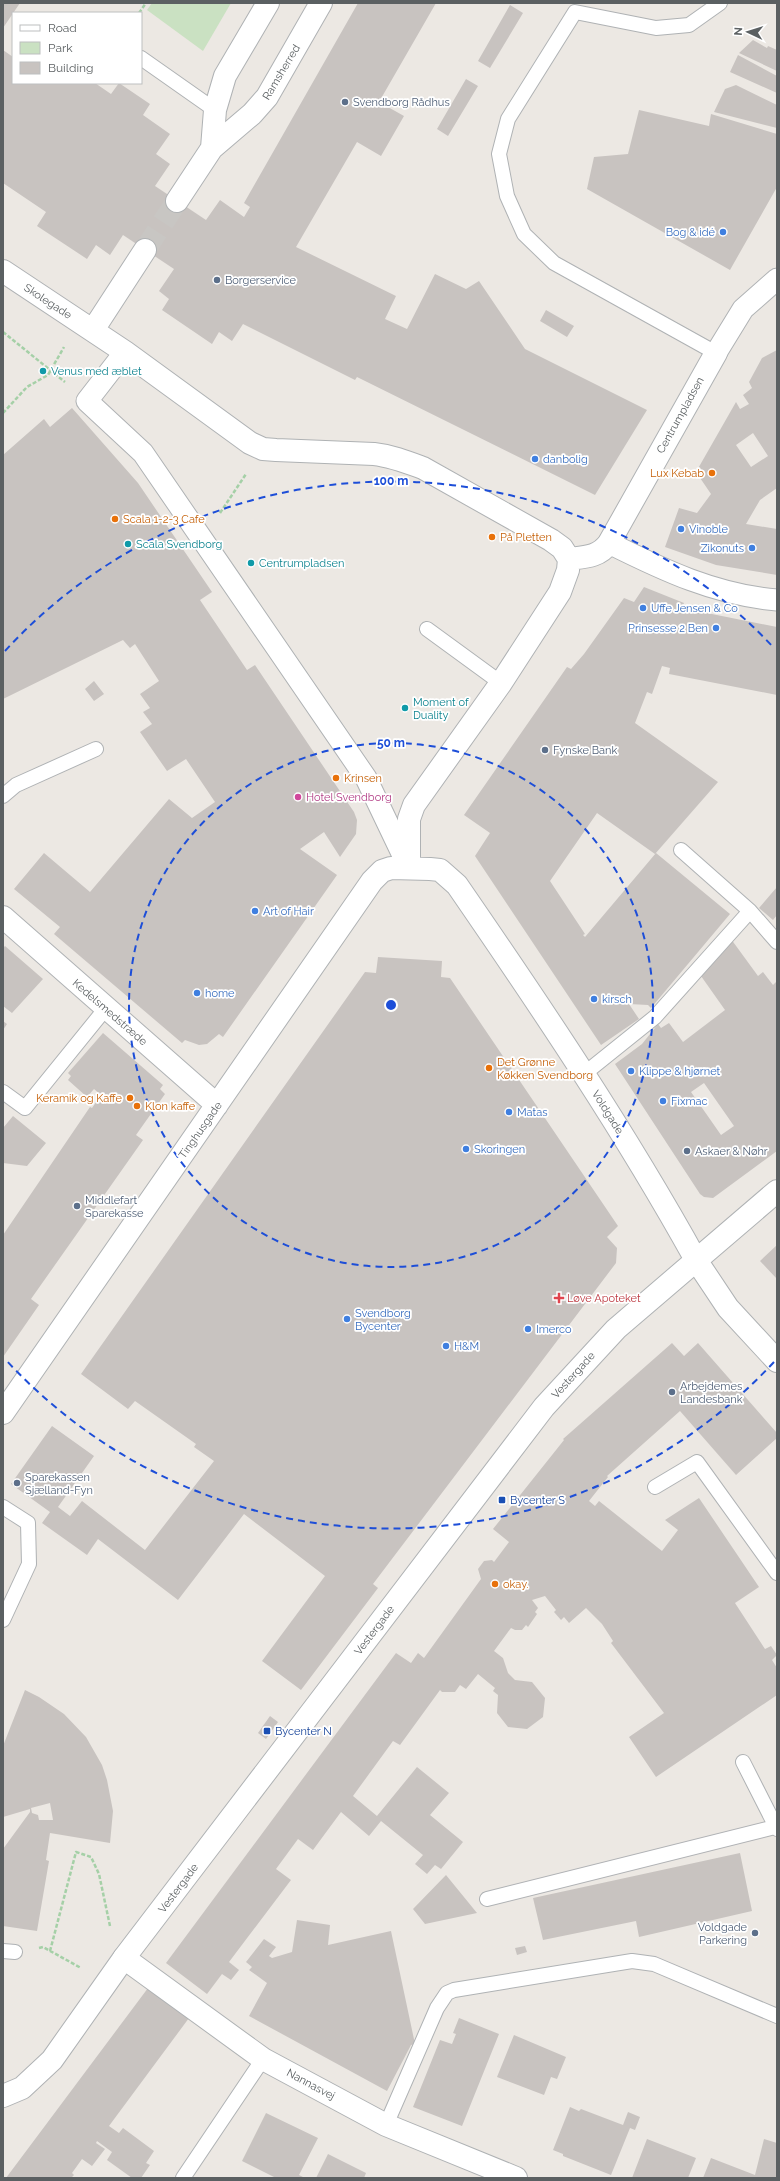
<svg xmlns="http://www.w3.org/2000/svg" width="780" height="2181" font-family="Raleway,sans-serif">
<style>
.green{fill:#cae1c2}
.building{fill:#c8c3c0;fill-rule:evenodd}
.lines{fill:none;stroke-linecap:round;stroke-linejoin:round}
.minor-tunnel{stroke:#c8c6c3;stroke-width:22;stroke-dasharray:22 11;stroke-linecap:butt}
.service-casing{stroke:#afb2b4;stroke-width:16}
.pedestrian-casing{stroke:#afb2b4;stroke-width:23}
.minor-casing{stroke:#afb2b4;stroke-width:24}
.tertiary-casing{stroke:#afb2b4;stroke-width:24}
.path{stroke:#a5d0a7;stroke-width:2.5;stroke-dasharray:4 2;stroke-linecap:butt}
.service{stroke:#fff;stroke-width:14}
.pedestrian{stroke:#fff;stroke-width:21}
.minor{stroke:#fff;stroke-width:22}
.tertiary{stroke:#fff;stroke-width:22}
.ring{fill:none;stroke:#1d4ed8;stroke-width:2;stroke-dasharray:7 5}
.service-dot{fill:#5c6f8a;stroke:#fff;stroke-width:1.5}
.shop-dot{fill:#3f7fe0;stroke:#fff;stroke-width:1.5}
.culture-dot{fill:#0f9aa8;stroke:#fff;stroke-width:1.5}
.food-dot{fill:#e8710a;stroke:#fff;stroke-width:1.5}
.hotel-dot{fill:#d1479c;stroke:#fff;stroke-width:1.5}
.health-dot{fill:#e0444e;stroke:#fff;stroke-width:1.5}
.transit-dot{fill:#1a4fb4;stroke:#fff;stroke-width:1.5}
.labels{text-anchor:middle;stroke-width:3.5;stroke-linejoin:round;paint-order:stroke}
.street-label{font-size:11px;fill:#5b6062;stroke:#fff}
.service-label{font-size:11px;fill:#4e5e75;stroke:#fff;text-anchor:start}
.shop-label{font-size:11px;fill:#366cbe;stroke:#fff;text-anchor:start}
.culture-label{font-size:11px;fill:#0d838f;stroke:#fff;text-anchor:start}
.food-label{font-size:11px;fill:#c56008;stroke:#fff;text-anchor:start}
.hotel-label{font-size:11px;fill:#b23c85;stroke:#fff;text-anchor:start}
.health-label{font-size:11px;fill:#be3a42;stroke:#fff;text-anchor:start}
.transit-label{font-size:11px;fill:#164399;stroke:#fff;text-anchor:start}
.centre{fill:#1d4ed8;stroke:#fff;stroke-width:2}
.ring-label{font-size:12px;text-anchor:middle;font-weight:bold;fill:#1d4ed8;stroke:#fff;stroke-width:3.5;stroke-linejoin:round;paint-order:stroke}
</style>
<rect width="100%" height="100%" fill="#ece8e3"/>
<path class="green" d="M 152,3 L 231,3 L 203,51 L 147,10 Z"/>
<path class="building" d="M 3,3 L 20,3 L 3,28 Z
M 358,3 L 436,3 L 379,102 L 404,116 L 381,156 L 357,142 L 296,247 L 396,296 L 385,319 L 407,329 L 435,274 L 466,289 L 479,281 L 525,349 L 647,410 L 595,495 L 357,377 L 355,380 L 243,324 L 232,341 L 219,332 L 212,344 L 162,310 L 169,299 L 159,291 L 174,269 L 123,235 L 110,255 L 96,245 L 87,259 L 37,226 L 46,212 L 3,183 L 3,50 L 13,57 L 13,83 L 95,83 L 111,94 L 119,83 L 150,104 L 143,115 L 170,134 L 156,154 L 170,164 L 155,186 L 206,220 L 220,200 L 244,217 L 250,207 L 244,203 Z
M 510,5 L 523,13 L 490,68 L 478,61 Z
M 753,40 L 767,48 L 768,46 L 777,50 L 777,71 L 739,53 Z
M 738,55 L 777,76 L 777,93 L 730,72 Z
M 466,79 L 478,86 L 448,136 L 437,129 Z
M 736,85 L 777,105 L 777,128 L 714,112 L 725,89 Z
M 639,110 L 709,126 L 711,114 L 777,134 L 777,187 L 730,270 L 587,189 L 594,157 L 628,154 Z
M 546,310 L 574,326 L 567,337 L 540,321 Z
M 777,350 L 777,488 L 760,500 L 746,524 L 777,529 L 777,575 L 716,565 L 665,547 L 679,508 L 697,513 L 711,494 L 696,472 L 736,402 L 740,409 L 749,404 L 743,395 L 752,388 L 749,382 L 762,358 ZM 753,433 L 768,456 L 751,467 L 736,445 Z
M 72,408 L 138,483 L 212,592 L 200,600 L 247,670 L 255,665 L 354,812 L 357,820 L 356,834 L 340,857 L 324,832 L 300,849 L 337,875 L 223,1037 L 219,1034 L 207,1044 L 199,1045 L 185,1040 L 182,1043 L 54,934 L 60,927 L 14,889 L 44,853 L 90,892 L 169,799 L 192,818 L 215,802 L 186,759 L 167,771 L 140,732 L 152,724 L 143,712 L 150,708 L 140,694 L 159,681 L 135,644 L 130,648 L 123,640 L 3,699 L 3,455 L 44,419 L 50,427 Z
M 644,587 L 684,603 L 682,608 L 777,627 L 777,695 L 669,674 L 670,668 L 662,666 L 652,694 L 647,692 L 635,723 L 718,782 L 655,854 L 597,813 L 550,881 L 585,934 L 583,935 L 585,937 L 656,853 L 730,914 L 651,1008 L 648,1005 L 629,1004 L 639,1019 L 601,1045 L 475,856 L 490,833 L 464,815 L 567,667 L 571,669 L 584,654 L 624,598 L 634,602 Z
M 94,681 L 104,694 L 94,701 L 85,689 Z
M 777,887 L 777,915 L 773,920 L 759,908 Z
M 731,939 L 758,976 L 763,972 L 773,985 L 777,981 L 777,1151 L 713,1198 L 704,1197 L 700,1194 L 615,1064 L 642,1044 L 658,1024 L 661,1028 L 669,1023 L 683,1042 L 725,1010 L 701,976 ZM 704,1083 L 734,1126 L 721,1135 L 691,1092 Z
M 5,946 L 43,979 L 12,1013 L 3,1006 L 3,948 Z
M 378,957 L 442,961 L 441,977 L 450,978 L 618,1226 L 607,1237 L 617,1248 L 616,1263 L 373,1584 L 378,1588 L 301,1690 L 262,1661 L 325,1576 L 244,1514 L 178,1600 L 98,1539 L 87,1555 L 42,1523 L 50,1512 L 11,1484 L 52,1426 L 94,1456 L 58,1507 L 70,1516 L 82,1501 L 145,1550 L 214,1461 L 194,1447 L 196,1444 L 135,1401 L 128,1409 L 81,1374 L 365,972 L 376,973 Z
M 3,1021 L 7,1024 L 3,1030 Z
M 103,1033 L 163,1085 L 160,1089 L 165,1094 L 136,1135 L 143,1140 L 31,1299 L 39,1305 L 3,1357 L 3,1235 L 90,1107 L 92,1108 L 101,1095 L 94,1089 L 87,1097 L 68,1080 L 71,1076 L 68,1073 Z
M 13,1116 L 46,1143 L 27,1166 L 3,1163 L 3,1128 Z
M 777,1245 L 777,1279 L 760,1261 Z
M 672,1343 L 684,1356 L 698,1343 L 777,1433 L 777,1438 L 736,1475 L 680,1411 L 607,1476 L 608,1477 L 589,1501 L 595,1506 L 599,1501 L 662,1551 L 678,1530 L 665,1520 L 699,1498 L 759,1587 L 735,1603 L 765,1649 L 771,1646 L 777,1655 L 772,1660 L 777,1668 L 777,1695 L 656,1777 L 629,1737 L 664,1713 L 611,1643 L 613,1641 L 602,1624 L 586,1608 L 569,1623 L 564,1617 L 561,1620 L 554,1612 L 556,1610 L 545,1596 L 532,1600 L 538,1608 L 535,1612 L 537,1614 L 528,1627 L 526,1625 L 522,1630 L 515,1630 L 511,1628 L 494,1651 L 503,1658 L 508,1673 L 515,1680 L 532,1682 L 545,1698 L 543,1717 L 527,1729 L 508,1727 L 497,1713 L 498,1695 L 493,1691 L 495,1688 L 478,1674 L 466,1689 L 460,1685 L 455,1692 L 442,1692 L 440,1690 L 400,1745 L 393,1741 L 353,1796 L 377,1816 L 417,1767 L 449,1793 L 430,1815 L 463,1842 L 441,1869 L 435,1865 L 427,1874 L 415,1864 L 423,1855 L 381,1821 L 369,1836 L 341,1812 L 313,1850 L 298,1839 L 276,1869 L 291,1880 L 229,1962 L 239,1970 L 231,1980 L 222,1974 L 207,1994 L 166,1963 L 396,1653 L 411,1663 L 418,1653 L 424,1658 L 481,1579 L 478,1569 L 484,1561 L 492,1560 L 494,1562 L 509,1542 L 493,1529 L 564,1440 L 563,1439 Z
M 25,1690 L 39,1697 L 64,1714 L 86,1737 L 102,1765 L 107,1780 L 113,1811 L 110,1843 L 50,1833 L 46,1860 L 49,1861 L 37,1931 L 3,1926 L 3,1849 L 30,1812 L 30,1809 L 3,1817 L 3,1746 ZM 50,1803 L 53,1820 L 39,1820 L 38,1815 L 32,1813 L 31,1808 Z
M 270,1716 L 278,1722 L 266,1739 L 258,1733 Z
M 740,1853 L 752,1911 L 639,1937 L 636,1921 L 543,1940 L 533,1898 Z
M 446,1875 L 477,1913 L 425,1924 L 413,1909 Z
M 297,1920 L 330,1925 L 328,1945 L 391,1931 L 415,2044 L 411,2045 L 387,2091 L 249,2016 L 267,1983 L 249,1970 L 252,1967 L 246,1962 L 264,1939 L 276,1947 L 269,1956 L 272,1958 L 292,1952 Z
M 525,1946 L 527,1952 L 517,1955 L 515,1948 Z
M 148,1988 L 189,2018 L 109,2126 L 119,2133 L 123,2128 L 154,2151 L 146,2163 L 150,2165 L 141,2178 L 132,2178 L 107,2160 L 112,2152 L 97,2141 L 96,2143 L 105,2149 L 92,2166 L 82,2159 L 72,2173 L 74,2175 L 71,2178 L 6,2178 Z
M 459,2018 L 499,2034 L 462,2126 L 413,2107 L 440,2040 L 452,2044 L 456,2034 L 453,2033 Z
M 514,2035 L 566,2057 L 557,2079 L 551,2077 L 544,2095 L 497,2077 Z
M 570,2107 L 579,2111 L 581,2109 L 623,2125 L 628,2112 L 640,2117 L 635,2130 L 630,2128 L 611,2175 L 563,2156 L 563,2154 L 553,2150 Z
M 266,2113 L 318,2138 L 299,2175 L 305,2178 L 276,2178 L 242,2161 Z
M 647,2139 L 696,2158 L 688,2178 L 632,2178 Z
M 764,2139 L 777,2143 L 777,2178 L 703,2178 L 711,2158 L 755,2175 Z
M 328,2154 L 366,2173 L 364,2178 L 316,2178 Z"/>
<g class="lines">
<path class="minor-tunnel" d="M 145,250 L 177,201"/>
<defs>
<path id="service" d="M 141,58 L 215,110
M 716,353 L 554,263 L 524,234 L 507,196 L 499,154 L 508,119 L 575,12 L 656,28 L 689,25 L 720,3
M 427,629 L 501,683
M 3,796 L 16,785 L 96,749
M 750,911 L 777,942
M 584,1074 L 655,1017 L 750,911 L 681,850
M 3,1092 L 25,1108 L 106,1008
M 655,1487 L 697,1462 L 777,1573
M 3,1507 L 28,1523 L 29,1564 L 3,1620
M 743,1762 L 777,1829
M 487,1899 L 775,1827
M 3,1951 L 15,1952
M 386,2125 L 437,2008 L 447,1993 L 454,1990 L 632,1961 L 654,1964 L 777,2016
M 183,2178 L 263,2059"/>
<path id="pedestrian" d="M 125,352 L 87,401 L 143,453 L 366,778 L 409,868
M 716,353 L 743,309 L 777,279
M 609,543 C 663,570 716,595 777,600"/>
<path id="minor" d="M 212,148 L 215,110 L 225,76 L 268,3
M 177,201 L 212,148 L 252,114 L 267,97 L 321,3
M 3,271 L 125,352 L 250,443 L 263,449 L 276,450 L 374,454 C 392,456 407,462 423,468 L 551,540 L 562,548 L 569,559 L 568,570 L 560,592 L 501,683 L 414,805 L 409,819 L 409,868
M 93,330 L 145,250
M 569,559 C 585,557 599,557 609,543 L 716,353
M 3,917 L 217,1105
M 3,1413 L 372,881 L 382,871 L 391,868 L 430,869 L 440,870 L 457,885 C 541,1007 624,1130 696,1260
M 124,1958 L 263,2059 L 386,2125 L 516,2178"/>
<path id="tertiary" d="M 696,1260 L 728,1308 L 777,1361
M 3,2096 L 22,2088 L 52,2060 L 124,1958 L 544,1407 L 616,1329 L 777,1191"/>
</defs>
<use href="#service" class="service-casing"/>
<use href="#pedestrian" class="pedestrian-casing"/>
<use href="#minor" class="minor-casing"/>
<use href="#tertiary" class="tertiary-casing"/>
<path class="path" d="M 139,13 L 146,3
M 3,332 L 65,382
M 3,413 L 27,387 L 48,375 L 64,347
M 220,513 L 246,474
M 39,1948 L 43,1947 L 81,1968
M 50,1951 L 76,1852 L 91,1857 L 99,1874 L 110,1926"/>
<use href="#service" class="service"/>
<use href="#pedestrian" class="pedestrian"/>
<use href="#minor" class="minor"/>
<use href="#tertiary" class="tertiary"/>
</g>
<g class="ring">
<circle cx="391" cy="1005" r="262"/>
<path d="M774 1362A524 524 0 0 1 5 1359M5 651A524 524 0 0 1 774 648"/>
</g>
<g class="service-dot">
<circle cx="345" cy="102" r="4"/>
<circle cx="217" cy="280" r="4"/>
<circle cx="545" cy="750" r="4"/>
<circle cx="687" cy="1151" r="4"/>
<circle cx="77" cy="1206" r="4"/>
<circle cx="672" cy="1392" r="4"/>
<circle cx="17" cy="1483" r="4"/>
<circle cx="755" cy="1933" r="4"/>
</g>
<g class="shop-dot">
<circle cx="723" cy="232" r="4"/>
<circle cx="535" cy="459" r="4"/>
<circle cx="681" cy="529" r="4"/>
<circle cx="752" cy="548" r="4"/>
<circle cx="643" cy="608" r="4"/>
<circle cx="716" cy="628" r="4"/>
<circle cx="255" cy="911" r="4"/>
<circle cx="197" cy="993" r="4"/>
<circle cx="594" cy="999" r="4"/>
<circle cx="631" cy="1071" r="4"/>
<circle cx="663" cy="1101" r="4"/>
<circle cx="509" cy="1112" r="4"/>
<circle cx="466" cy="1149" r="4"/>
<circle cx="347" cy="1319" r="4"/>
<circle cx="528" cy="1329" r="4"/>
<circle cx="446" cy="1346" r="4"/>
</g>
<g class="culture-dot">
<circle cx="43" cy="371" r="4"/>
<circle cx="128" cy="544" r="4"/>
<circle cx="251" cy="563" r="4"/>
<circle cx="405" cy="708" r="4"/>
</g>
<g class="food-dot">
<circle cx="712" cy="473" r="4"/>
<circle cx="115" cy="519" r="4"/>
<circle cx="492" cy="537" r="4"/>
<circle cx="336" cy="778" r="4"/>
<circle cx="489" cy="1068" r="4"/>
<circle cx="130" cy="1098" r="4"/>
<circle cx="137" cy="1106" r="4"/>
<circle cx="495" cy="1584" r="4"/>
</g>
<circle class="hotel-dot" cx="298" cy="797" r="4"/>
<path class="health-dot" d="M557 1292h4v4h4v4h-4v4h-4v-4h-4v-4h4z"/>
<g class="transit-dot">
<rect x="498" y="1496" width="8" height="8" rx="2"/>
<rect x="263" y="1727" width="8" height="8" rx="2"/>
</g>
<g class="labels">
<g class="street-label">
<text transform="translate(281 72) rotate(-59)" y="4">Ramsherred</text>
<text transform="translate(48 301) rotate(33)" y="4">Skolegade</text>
<text transform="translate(680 415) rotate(-61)" y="4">Centrumpladsen</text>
<text transform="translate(110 1012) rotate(41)" y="4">Kedelsmedstræde</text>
<text transform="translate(608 1112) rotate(58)" y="4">Voldgade</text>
<text transform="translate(200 1130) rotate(-55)" y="4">Tinghusgade</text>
<text transform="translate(573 1375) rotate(-48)" y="4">Vestergade</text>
<text transform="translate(374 1630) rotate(-53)" y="4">Vestergade</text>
<text transform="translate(178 1888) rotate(-53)" y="4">Vestergade</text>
<text transform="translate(311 2084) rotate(28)" y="4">Nannasvej</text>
</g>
<g class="service-label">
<text x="353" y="106">Svendborg Rådhus</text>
<text x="225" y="284">Borgerservice</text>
<text x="553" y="754">Fynske Bank</text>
<text x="695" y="1155">Askaer &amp; Nøhr</text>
<text x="85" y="1204">Middlefart<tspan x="85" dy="13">Sparekasse</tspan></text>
<text x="680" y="1390">Arbejdemes<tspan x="680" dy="13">Landesbank</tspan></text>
<text x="25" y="1481">Sparekassen<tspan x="25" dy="13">Sjælland-Fyn</tspan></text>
<text x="747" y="1931" text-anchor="end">Voldgade<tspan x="747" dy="13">Parkering</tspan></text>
</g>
<g class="shop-label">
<text x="715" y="236" text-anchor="end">Bog &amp; idé</text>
<text x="543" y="463">danbolig</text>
<text x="689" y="533">Vinoble</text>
<text x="744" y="552" text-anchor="end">Zikonuts</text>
<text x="651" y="612">Uffe Jensen &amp; Co</text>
<text x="708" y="632" text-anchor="end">Prinsesse 2 Ben</text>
<text x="263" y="915">Art of Hair</text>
<text x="205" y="997">home</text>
<text x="602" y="1003">kirsch</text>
<text x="639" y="1075">Klippe &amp; hjørnet</text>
<text x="671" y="1105">Fixmac</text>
<text x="517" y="1116">Matas</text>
<text x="474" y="1153">Skoringen</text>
<text x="355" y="1317">Svendborg<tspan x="355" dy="13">Bycenter</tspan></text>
<text x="536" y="1333">Imerco</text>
<text x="454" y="1350">H&amp;M</text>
</g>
<g class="culture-label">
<text x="51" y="375">Venus med æblet</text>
<text x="136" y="548">Scala Svendborg</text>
<text x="259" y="567">Centrumpladsen</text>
<text x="413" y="706">Moment of<tspan x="413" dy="13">Duality</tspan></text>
</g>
<g class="food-label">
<text x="704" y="477" text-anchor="end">Lux Kebab</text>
<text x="123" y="523">Scala 1-2-3 Cafe</text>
<text x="500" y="541">På Pletten</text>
<text x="344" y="782">Krinsen</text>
<text x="497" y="1066">Det Grønne<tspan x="497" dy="13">Køkken Svendborg</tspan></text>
<text x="122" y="1102" text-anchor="end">Keramik og Kaffe</text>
<text x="145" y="1110">Klon kaffe</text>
<text x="503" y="1588">okay.</text>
</g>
<g class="hotel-label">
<text x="306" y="801">Hotel Svendborg</text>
</g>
<g class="health-label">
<text x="567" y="1302">Løve Apoteket</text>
</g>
<g class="transit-label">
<text x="510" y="1504">Bycenter S</text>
<text x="275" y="1735">Bycenter N</text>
</g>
</g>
<circle cx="391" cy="1005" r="6" class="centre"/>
<g class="ring-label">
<text x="391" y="485">100 m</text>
<text x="391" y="747">50 m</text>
</g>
<rect width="780" height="2181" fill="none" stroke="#5b6062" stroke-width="8"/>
<rect x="12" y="12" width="130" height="72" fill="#ffffff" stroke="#bdbfc0"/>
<rect x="20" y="25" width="20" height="6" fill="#ffffff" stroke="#bdbfc0"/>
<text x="48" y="32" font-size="12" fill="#5b6062">Road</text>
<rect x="20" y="42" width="20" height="12" fill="#cae1c2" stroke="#bdbfc0"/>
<text x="48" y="52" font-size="12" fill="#5b6062">Park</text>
<rect x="20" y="62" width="20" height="12" fill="#c8c3c0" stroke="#bdbfc0"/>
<text x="48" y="72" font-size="12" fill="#5b6062">Building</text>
<g transform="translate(748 32) rotate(274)" stroke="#ffffff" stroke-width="3" paint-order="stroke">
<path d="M0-3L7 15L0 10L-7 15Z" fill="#5b6062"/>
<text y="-6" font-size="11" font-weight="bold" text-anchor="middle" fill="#5b6062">N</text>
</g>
</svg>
